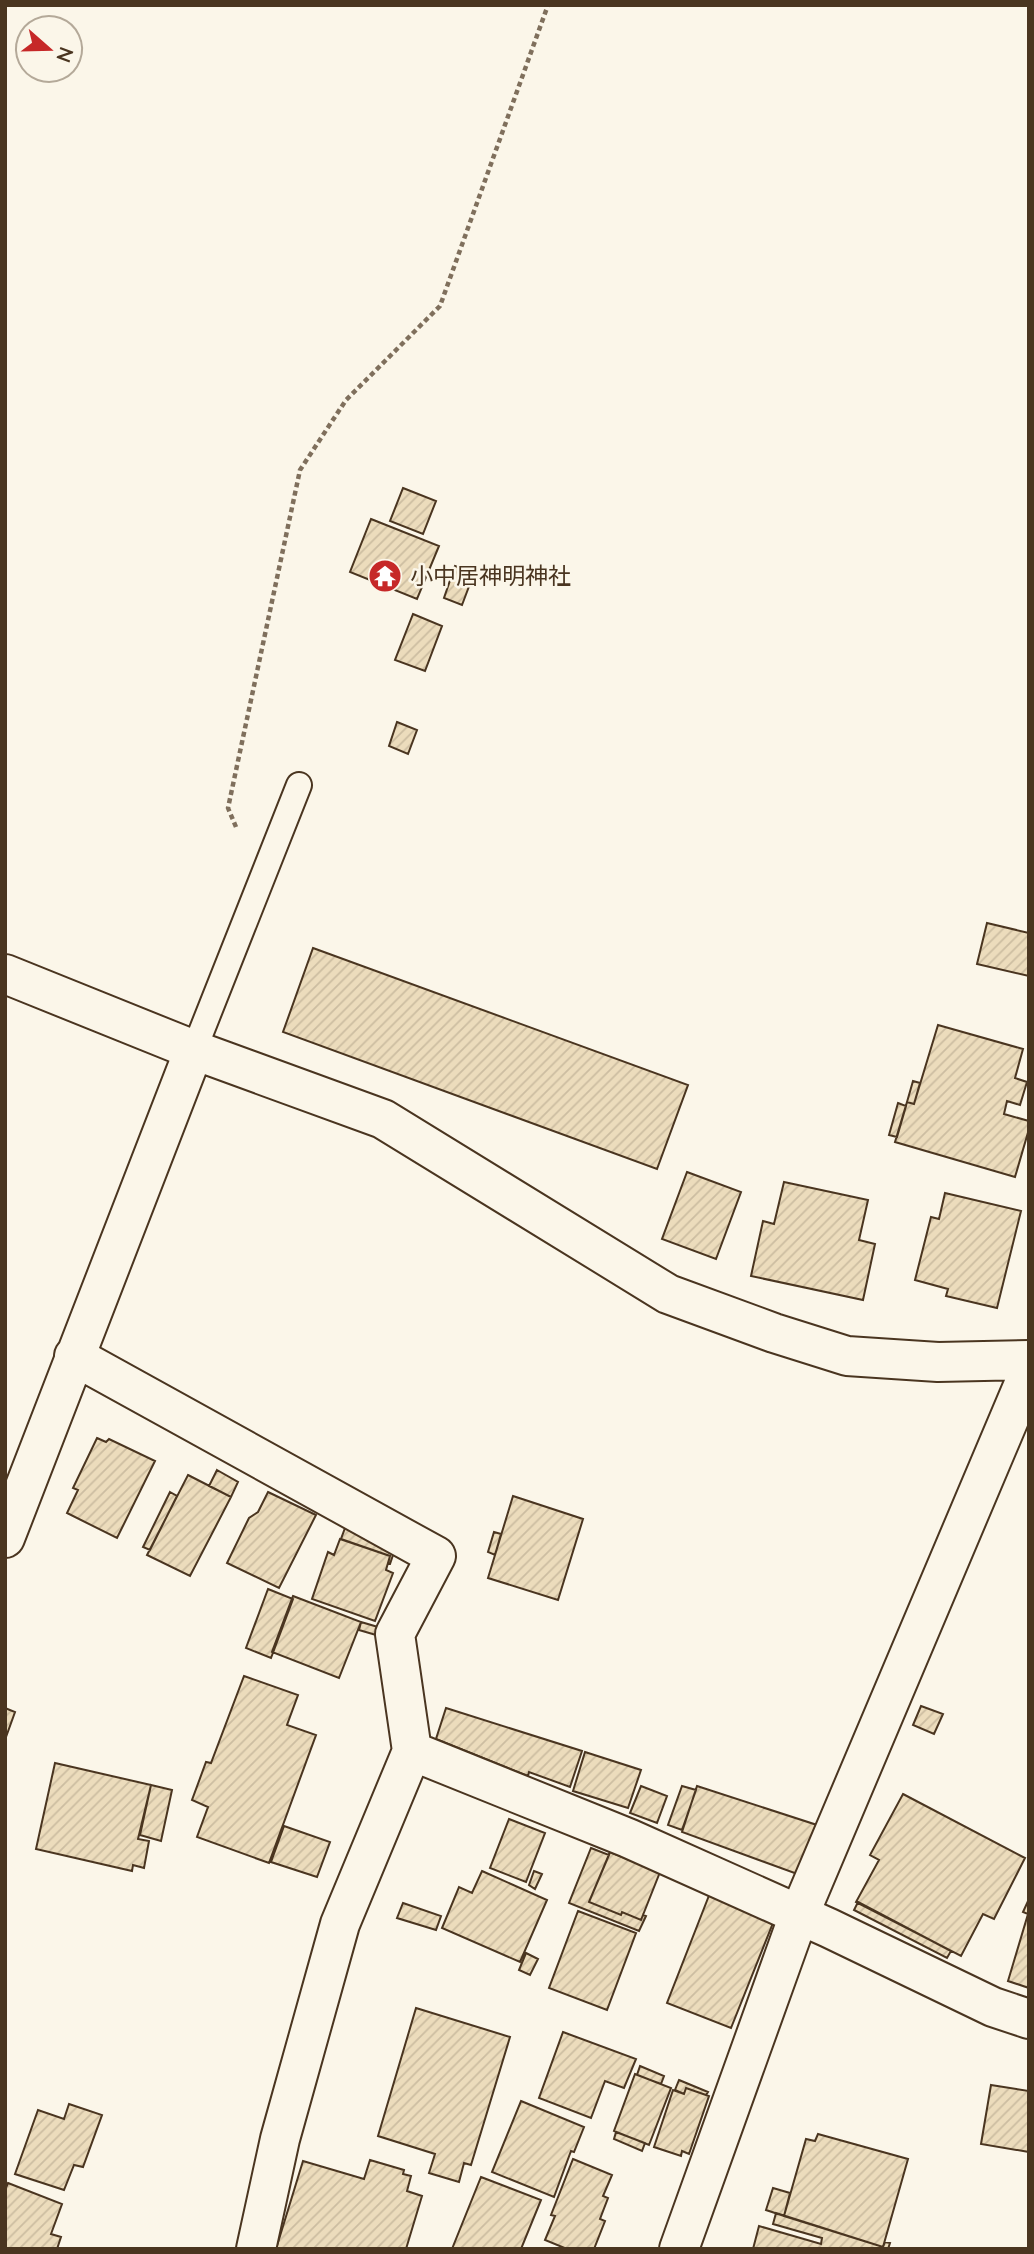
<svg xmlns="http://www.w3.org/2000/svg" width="1034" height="2254" font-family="Lato,'Noto Sans JP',sans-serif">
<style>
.building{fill:url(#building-hatch);stroke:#4a3520;stroke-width:2}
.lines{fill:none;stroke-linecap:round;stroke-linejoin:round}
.lane-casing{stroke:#4a3520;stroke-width:28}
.street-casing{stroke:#4a3520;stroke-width:42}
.path{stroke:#7f6f5c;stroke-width:4.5;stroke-dasharray:5 3.5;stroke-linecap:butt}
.lane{stroke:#fbf6e9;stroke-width:24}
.street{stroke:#fbf6e9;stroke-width:38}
.labels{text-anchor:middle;stroke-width:5;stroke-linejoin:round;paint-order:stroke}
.poi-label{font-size:23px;fill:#4a3520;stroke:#fbf6e9;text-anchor:start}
</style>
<defs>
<pattern id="building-hatch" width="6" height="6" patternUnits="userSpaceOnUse" patternTransform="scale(1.75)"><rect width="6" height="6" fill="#ecdcbc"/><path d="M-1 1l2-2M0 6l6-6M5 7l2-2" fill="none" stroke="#ccbda1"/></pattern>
</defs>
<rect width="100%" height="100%" fill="#fbf6e9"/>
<path class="building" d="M 403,488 L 436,501 L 423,534 L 390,521 Z
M 371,519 L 439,546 L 417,599 L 350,572 Z
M 455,566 L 474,573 L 462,605 L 444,598 Z
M 413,614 L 442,626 L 425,671 L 395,660 Z
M 397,722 L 417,730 L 408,754 L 389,746 Z
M 987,923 L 1029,933 L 1029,976 L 977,964 Z
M 313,948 L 688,1085 L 657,1169 L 283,1032 Z
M 938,1025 L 1023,1049 L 1015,1078 L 1027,1082 L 1020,1105 L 1007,1101 L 1004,1114 L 1029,1121 L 1029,1129 L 1015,1177 L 895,1142 L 907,1102 L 914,1104 Z
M 913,1081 L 920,1083 L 914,1104 L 907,1102 Z
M 898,1103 L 906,1106 L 897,1137 L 889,1135 Z
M 687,1172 L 741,1192 L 716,1259 L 662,1239 Z
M 784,1182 L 868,1200 L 859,1240 L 875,1244 L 863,1300 L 751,1276 L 763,1221 L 774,1224 Z
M 945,1193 L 1021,1211 L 997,1308 L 946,1296 L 948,1289 L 915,1280 L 931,1217 L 939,1219 Z
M 97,1438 L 106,1442 L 109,1439 L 155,1461 L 117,1538 L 67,1513 L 78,1490 L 73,1488 Z
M 217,1470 L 238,1482 L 231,1497 L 209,1486 Z
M 188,1475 L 231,1497 L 190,1576 L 147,1555 Z
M 170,1492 L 177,1496 L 150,1550 L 143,1547 Z
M 268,1492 L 316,1515 L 279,1588 L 227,1563 L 249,1518 L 258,1512 Z
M 513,1496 L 583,1519 L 558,1600 L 488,1578 Z
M 345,1528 L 395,1549 L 390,1564 L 388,1564 L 390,1556 L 341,1539 Z
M 494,1532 L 501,1534 L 495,1555 L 488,1552 Z
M 340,1539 L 390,1556 L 386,1570 L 393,1573 L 375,1621 L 312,1599 L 328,1552 L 334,1555 Z
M 268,1589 L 293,1599 L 271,1658 L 246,1648 Z
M 293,1596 L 361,1622 L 339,1678 L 272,1652 Z
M 361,1622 L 378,1627 L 376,1635 L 359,1630 Z
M 244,1676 L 298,1695 L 287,1725 L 316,1735 L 269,1863 L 197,1837 L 208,1807 L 192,1800 L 206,1762 L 211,1763 Z
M 921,1706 L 943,1714 L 934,1734 L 913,1725 Z
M 5,1708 L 15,1712 L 6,1737 L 5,1736 Z
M 446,1708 L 582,1751 L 570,1787 L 529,1772 L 528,1776 L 436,1739 Z
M 585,1752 L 641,1770 L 628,1808 L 573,1791 Z
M 55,1763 L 151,1785 L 138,1839 L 149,1841 L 144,1868 L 133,1865 L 132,1871 L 36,1849 Z
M 151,1785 L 172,1790 L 161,1841 L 140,1835 Z
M 641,1786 L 667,1796 L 657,1823 L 630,1813 Z
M 682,1786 L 696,1790 L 682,1830 L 668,1825 Z
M 697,1786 L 817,1825 L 800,1875 L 682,1832 Z
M 903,1794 L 1025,1858 L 994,1919 L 983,1914 L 961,1956 L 856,1902 L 879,1860 L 870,1855 Z
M 509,1819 L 545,1833 L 526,1882 L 490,1868 Z
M 284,1826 L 330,1842 L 317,1877 L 271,1862 Z
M 591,1848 L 609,1855 L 589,1902 L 621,1915 L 622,1912 L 641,1920 L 643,1915 L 646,1916 L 639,1931 L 569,1903 Z
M 610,1852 L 660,1872 L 641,1920 L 622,1912 L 621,1915 L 589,1902 Z
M 482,1871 L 547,1900 L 520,1962 L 442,1928 L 459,1887 L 472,1893 Z
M 534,1871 L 542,1874 L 535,1889 L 529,1885 Z
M 710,1893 L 775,1918 L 731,2028 L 667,2003 Z
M 1029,1899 L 1029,1988 L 1008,1981 L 1028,1914 L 1023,1912 Z
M 858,1902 L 951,1951 L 947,1958 L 854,1910 Z
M 403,1903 L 441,1916 L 436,1930 L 397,1918 Z
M 578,1911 L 636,1933 L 607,2010 L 549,1988 Z
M 526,1953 L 538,1959 L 530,1975 L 519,1970 Z
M 416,2008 L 510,2037 L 471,2165 L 464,2163 L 459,2182 L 429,2173 L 435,2154 L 378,2136 Z
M 563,2032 L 636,2059 L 624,2088 L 605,2081 L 591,2118 L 539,2098 Z
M 640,2066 L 664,2076 L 661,2084 L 637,2075 Z
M 635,2074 L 671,2088 L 649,2145 L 614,2131 Z
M 679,2080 L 708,2092 L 706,2095 L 686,2088 L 684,2094 L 675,2090 Z
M 991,2085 L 1029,2091 L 1029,2152 L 981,2144 Z
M 686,2088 L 709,2096 L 689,2154 L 682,2151 L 681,2156 L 654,2147 L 673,2090 L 684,2094 Z
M 521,2101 L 584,2127 L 574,2152 L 571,2151 L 554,2197 L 492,2172 Z
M 69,2104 L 102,2115 L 83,2167 L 74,2165 L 64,2190 L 15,2174 L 38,2110 L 64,2119 Z
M 616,2132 L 645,2143 L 642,2151 L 614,2139 Z
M 818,2134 L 908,2159 L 883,2247 L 784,2216 L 806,2139 L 815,2141 Z
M 573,2159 L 612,2175 L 603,2196 L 608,2198 L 600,2219 L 605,2221 L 594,2249 L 567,2249 L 545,2240 L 555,2216 L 551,2215 Z
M 370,2160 L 404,2170 L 403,2174 L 411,2176 L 407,2191 L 422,2196 L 406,2249 L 276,2249 L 303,2161 L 364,2179 Z
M 481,2177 L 541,2200 L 521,2249 L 452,2249 Z
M 8,2183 L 62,2204 L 51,2234 L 61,2237 L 57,2249 L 5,2249 L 5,2190 Z
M 773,2188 L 790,2193 L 784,2216 L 766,2210 Z
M 776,2213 L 883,2247 L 885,2242 L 890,2243 L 888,2249 L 753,2249 L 759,2226 L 821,2244 L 822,2238 L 773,2224 Z"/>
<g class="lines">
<defs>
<path id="lane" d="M 194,1050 L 299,785"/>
<path id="street" d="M 5,974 L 194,1050 L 383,1119 L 668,1294 L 774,1333 L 847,1356 L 938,1362 L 1029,1360
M 74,1356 L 436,1556 L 395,1634 L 412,1751
M 5,1538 L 194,1050
M 256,2249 L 280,2139 L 340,1924 L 412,1751 L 628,1838 L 829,1928 L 993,2007 L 1029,2019
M 679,2249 L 799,1915 L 1029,1372"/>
</defs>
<use href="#lane" class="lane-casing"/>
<use href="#street" class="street-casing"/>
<path class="path" d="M 236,827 L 228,808 L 300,470 L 346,400 L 440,306 L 548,5"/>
<use href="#lane" class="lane"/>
<use href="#street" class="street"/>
</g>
<defs>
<symbol id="temple-disc" viewBox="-11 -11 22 22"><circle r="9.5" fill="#c62828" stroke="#fbf6e9"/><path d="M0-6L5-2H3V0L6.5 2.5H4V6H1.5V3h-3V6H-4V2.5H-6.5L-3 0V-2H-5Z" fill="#fff"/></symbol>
</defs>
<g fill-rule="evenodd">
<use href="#temple-disc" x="366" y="557" width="38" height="38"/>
</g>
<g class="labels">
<g class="poi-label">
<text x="410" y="584">小中居神明神社</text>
</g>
</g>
<rect width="1034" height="2254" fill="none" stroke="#4a3520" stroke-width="14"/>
<g transform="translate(49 49) rotate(110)"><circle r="33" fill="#fbf6e9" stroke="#b4a999" stroke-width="2"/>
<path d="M0-5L12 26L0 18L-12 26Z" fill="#c62828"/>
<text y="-10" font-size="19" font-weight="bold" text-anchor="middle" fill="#4a3520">N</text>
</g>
</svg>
